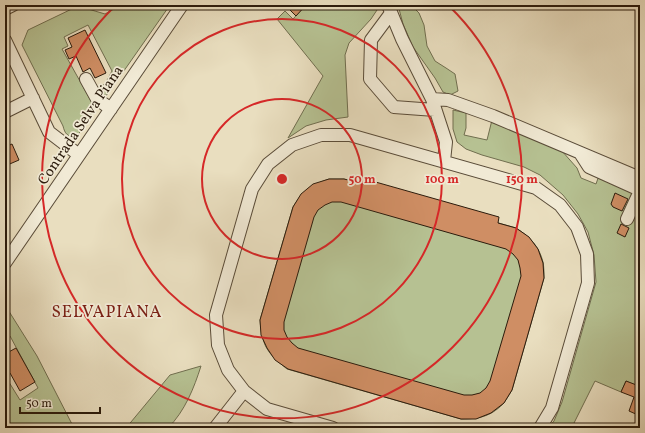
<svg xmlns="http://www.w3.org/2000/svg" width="645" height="433" font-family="Vollkorn,serif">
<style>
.green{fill:#b6c192;stroke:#706e4f}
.building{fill:#cf8e64;stroke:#2b1b0c;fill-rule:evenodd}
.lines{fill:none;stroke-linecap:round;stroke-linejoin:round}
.minor-casing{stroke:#5a4c39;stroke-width:14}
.minor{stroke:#f1ead5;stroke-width:12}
.ring{fill:none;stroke:#d62828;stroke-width:2}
.labels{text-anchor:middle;stroke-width:3.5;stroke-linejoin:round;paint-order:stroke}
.street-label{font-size:15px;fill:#2b1b0c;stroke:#f1ead5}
.quarter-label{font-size:17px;letter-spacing:1px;fill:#7a1f14;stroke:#f1ead5}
.centre{fill:#d62828;stroke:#f1ead5;stroke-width:2}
.ring-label{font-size:12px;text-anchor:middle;font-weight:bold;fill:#d62828;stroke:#f1ead5;stroke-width:3.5;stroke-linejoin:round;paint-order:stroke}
</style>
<rect width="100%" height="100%" fill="#e9debf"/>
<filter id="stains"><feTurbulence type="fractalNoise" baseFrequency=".005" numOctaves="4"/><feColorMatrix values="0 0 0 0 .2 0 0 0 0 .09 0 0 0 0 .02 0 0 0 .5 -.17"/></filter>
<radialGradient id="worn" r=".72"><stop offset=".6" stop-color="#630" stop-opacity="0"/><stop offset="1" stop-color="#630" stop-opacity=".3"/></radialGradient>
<path class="green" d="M 121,5 L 170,5 L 107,95 C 101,95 99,92 96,88 L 105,84 L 112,71 L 88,25 L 64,37 L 68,46 L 62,49 L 95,108 L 76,138 C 67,136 65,134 63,126 L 22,45 L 28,30 L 78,6 L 105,14 Z
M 306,5 L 378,5 L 379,7 L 371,19 L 349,43 L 345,55 L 348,117 L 326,120 L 306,126 L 288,138 L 323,76 L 277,19 L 285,11 L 293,19 Z
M 398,5 L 411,5 L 419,13 L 424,25 L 427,46 L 435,61 L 446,68 L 455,74 L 458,91 L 450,95 L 443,92 L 435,78 L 413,47 L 403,24 Z
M 453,110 L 466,113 L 466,128 L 464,135 L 487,140 L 492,120 L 554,142 L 577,168 L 581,178 L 596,184 L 602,167 L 640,184 L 640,387 L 626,381 L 621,392 L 595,381 L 574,423 L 569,428 L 548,428 L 554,421 L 562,402 L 596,282 L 594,255 L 588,232 L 578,214 L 563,195 L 540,175 L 524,167 L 482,155 L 466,149 L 457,142 L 453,129 Z
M 329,179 L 344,179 L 516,228 C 530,237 539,246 543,262 C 544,267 544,273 544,278 L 512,390 C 509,395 506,400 503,404 C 490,417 478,419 461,419 L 287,369 C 267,353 262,346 260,320 L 293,207 C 304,189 309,186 329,179 Z
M 5,305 L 37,356 L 74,428 L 5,428 L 5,380 L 7,379 L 20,400 L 38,388 L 10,336 L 5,339 Z
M 201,366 C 194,388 185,411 168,428 L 126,428 L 170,375 Z"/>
<path class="building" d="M 285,5 L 306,5 L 296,16 Z
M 85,30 L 106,73 L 95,78 L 90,68 L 83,72 L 76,56 L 69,59 L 65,50 L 72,47 L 68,38 Z
M 12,144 L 19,160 L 5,166 L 5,147 Z
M 329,179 L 344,179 L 364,184 L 365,179 L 499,217 L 498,223 L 516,228 L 529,237 L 538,249 L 543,263 L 544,278 L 512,390 L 504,403 L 491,413 L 476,419 L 461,419 L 288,369 L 275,360 L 267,348 L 261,335 L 260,320 L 293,207 L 301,194 L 313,184 ZM 332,202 L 341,202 L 506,249 L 513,254 L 518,260 L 520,268 L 521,276 L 490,381 L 486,388 L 480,393 L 472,395 L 464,395 L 298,348 L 292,343 L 287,337 L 284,330 L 284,322 L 314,217 L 318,210 L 325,205 Z
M 615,193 L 628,199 L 622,211 L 613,207 L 611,204 Z
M 621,224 L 629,228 L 625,237 L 617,233 Z
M 16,348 L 35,382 L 20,391 L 10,373 L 5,375 L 5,354 Z
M 626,381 L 639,386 L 640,384 L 640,410 L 638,415 L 629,411 L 634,397 L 621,392 Z"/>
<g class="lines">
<defs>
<path id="minor" d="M 388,5 L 402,39 L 432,99 L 446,142 L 444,161
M 5,9 L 13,5
M 391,13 L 371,40 L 370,79 L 394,107 L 435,110
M 5,40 L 49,132 L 79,155
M 86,79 L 97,99 L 111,109
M 432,99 L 448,100 L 493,116 L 640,178
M 5,112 L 33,98
M 580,153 L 589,167 L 640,190
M 627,219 L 640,191
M 5,263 L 182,5
M 215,428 L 244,391
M 333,428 L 267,409 L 244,391 L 228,370 L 218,345 L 216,315 L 252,189 L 268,164 L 292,145 L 321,135 L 350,135 L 536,188 L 560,205 L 577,227 L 587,254 L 588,283 L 552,408 L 540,428"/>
</defs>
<use href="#minor" class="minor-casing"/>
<use href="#minor" class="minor"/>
</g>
<g class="ring">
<circle cx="282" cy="179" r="80"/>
<circle cx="282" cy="179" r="160"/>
<path d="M449 6A240 240 0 1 1 115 6"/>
</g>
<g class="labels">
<g class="street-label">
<text transform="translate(80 125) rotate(-56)" y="5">Contrada Selva Piana</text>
</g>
<g class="quarter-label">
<text x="107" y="317">SELVAPIANA</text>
</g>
</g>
<circle cx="282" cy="179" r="6" class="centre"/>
<g class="ring-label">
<text x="362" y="183">50 m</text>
<text x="442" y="183">100 m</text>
<text x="522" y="183">150 m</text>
</g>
<rect width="645" height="433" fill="none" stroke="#e9debf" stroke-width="20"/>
<rect x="6" y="6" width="633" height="421" fill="none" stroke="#2b1b0c" stroke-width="2"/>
<rect x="10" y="10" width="625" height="413" fill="none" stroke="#2b1b0c"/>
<path d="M20 407v6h80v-6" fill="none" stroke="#2b1b0c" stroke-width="2"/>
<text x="26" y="407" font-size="12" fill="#2b1b0c" stroke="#f1ead5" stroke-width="3" paint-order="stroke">50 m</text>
<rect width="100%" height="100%" filter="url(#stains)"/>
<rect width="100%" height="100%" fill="url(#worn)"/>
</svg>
